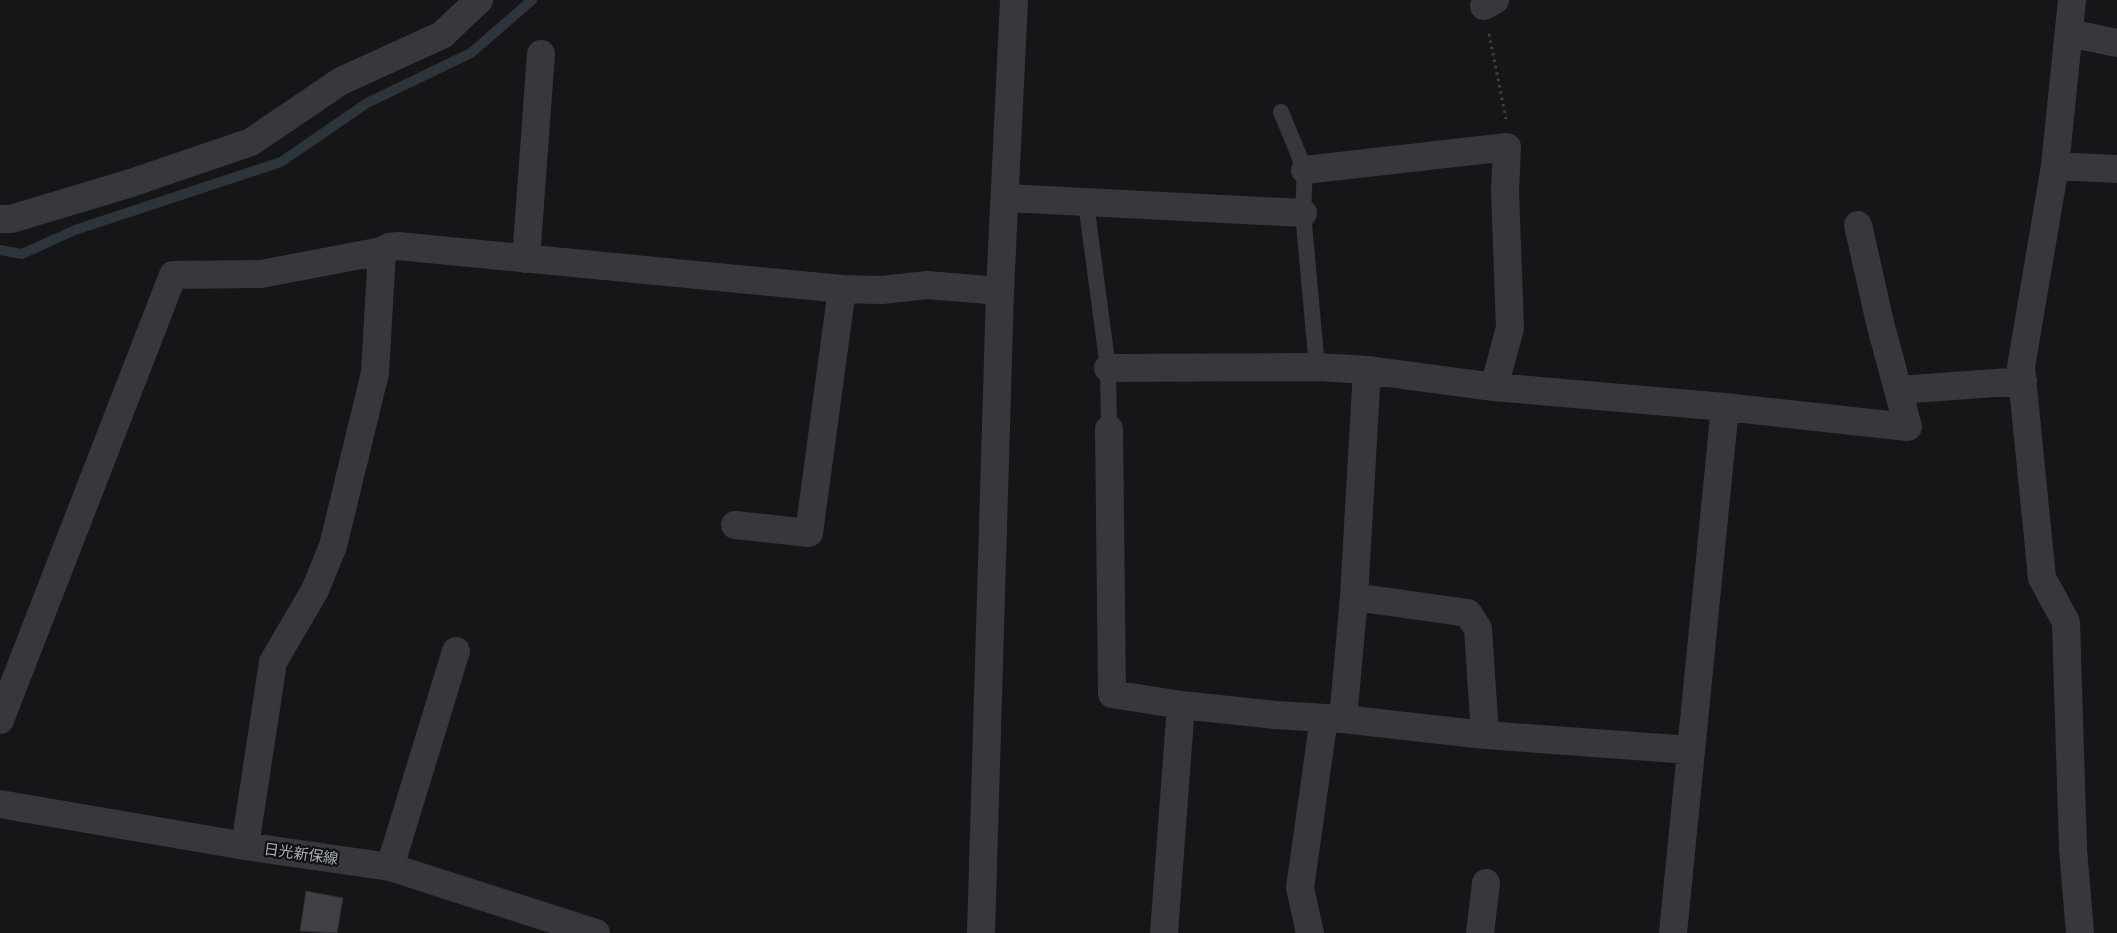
<svg xmlns="http://www.w3.org/2000/svg" width="2117" height="933" font-family="'Varela Round','Noto Sans JP',sans-serif">
<style>
.lines{fill:none;stroke-linecap:round;stroke-linejoin:round}
.stream{stroke:#2c353c;stroke-width:10}
.building{fill:#404145;stroke:#303034}
.path{stroke:#3d3f44;stroke-width:3;stroke-dasharray:2.5 4;stroke-linecap:butt}
.service{stroke:#37383d;stroke-width:16}
.minor{stroke:#37383d;stroke-width:28}
.labels{text-anchor:middle;stroke-width:4.5;stroke-linejoin:round;paint-order:stroke}
.street-label{font-size:15px;fill:#a8adb8;stroke:#111113}
</style>
<rect width="100%" height="100%" fill="#161618"/>
<g class="lines">
<path class="stream" d="M 0,250 L 22,254 L 75,230 L 281,162 L 367,103 L 471,53 L 532,0"/>
</g>
<path class="building" d="M 306,891 L 343,898 L 337,933 L 300,931 Z"/>
<g class="lines">
<path class="path" d="M 1489,34 L 1506,119"/>
<path class="service" d="M 1281,112 L 1305,170 L 1303,213 L 1317,367
M 1086,203 L 1108,368 L 1109,429"/>
<path class="minor" d="M 2072,0 L 2055,166 L 2021,367 L 2042,578 L 2066,622 L 2073,849 L 2080,933
M 1484,6 L 1495,0
M 2069,33 L 2117,43
M 2055,166 L 2117,169
M 1305,170 L 1507,147 L 1505,191 L 1510,328 L 1494,387
M 1006,198 L 1303,213
M 0,219 L 11,219 L 131,183 L 251,142 L 341,81 L 442,35 L 479,0
M 526,259 L 541,54
M 1108,368 L 1317,367 L 1367,370 L 1494,387 L 1725,407 L 1673,933
M 1898,390 L 2023,381
M 1725,407 L 1908,427 L 1880,323 L 1858,225
M 1109,429 L 1112,694 L 1181,705 L 1275,715 L 1343,719 L 1485,735 L 1690,750
M 735,525 L 809,533 L 842,289
M 1354,597 L 1468,613 L 1478,629 L 1485,735
M 1343,719 L 1354,597 L 1367,370
M 0,720 L 173,275 L 261,274 L 382,251
M 0,804 L 245,846 L 390,867 L 596,933
M 245,846 L 273,662 L 315,590 L 333,546 L 375,373 L 382,251 L 389,247 L 398,246 L 842,289 L 882,290 L 927,285 L 1000,291
M 390,867 L 456,651
M 981,933 L 1000,291 L 1014,0
M 1164,933 L 1181,705
M 1310,933 L 1300,888 L 1324,718
M 1480,933 L 1486,883"/>
</g>
<g class="labels">
<g class="street-label">
<text transform="translate(301 854) rotate(8)" y="5">日光新保線</text>
</g>
</g>
</svg>
